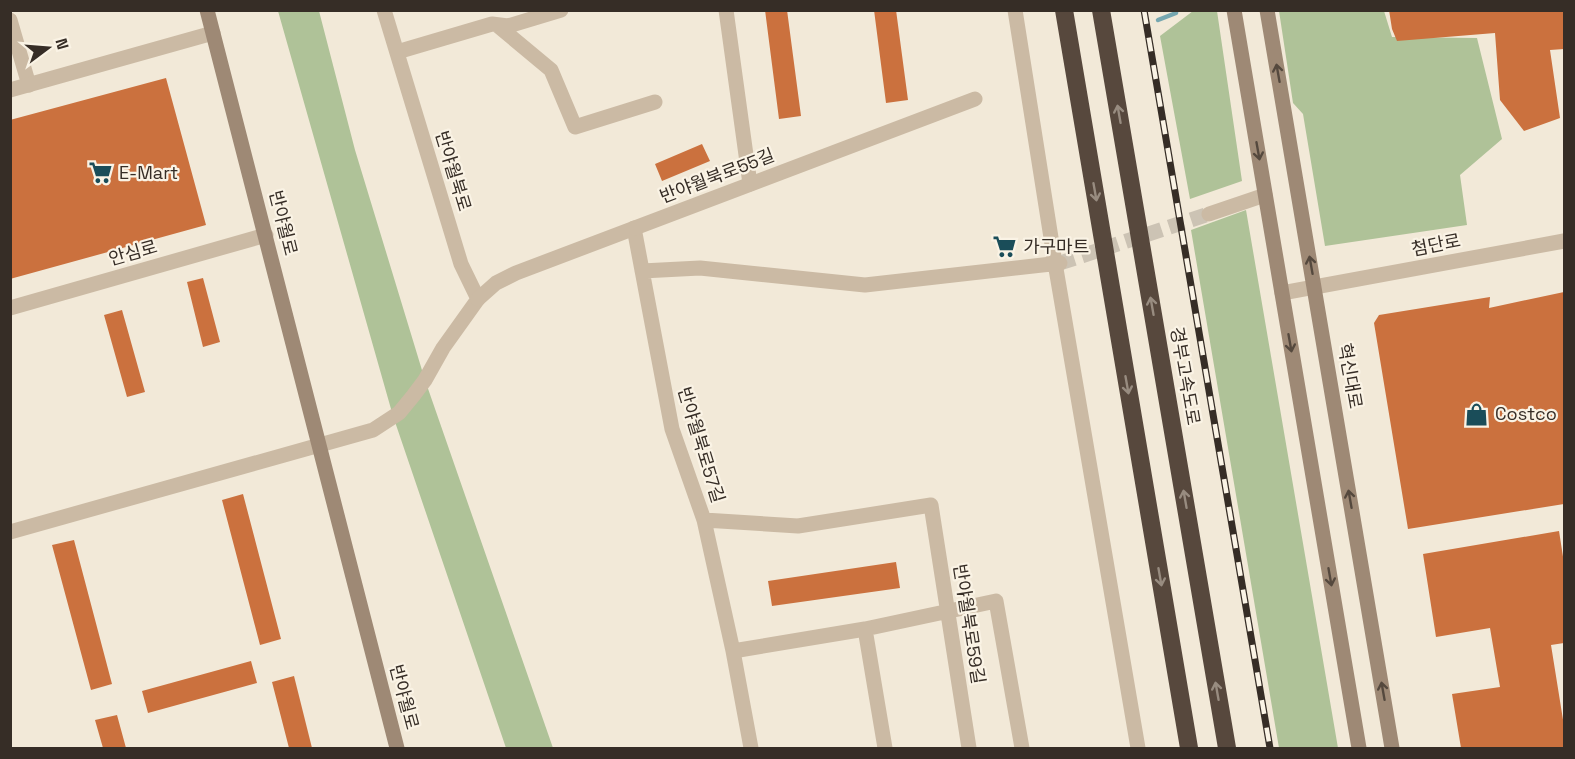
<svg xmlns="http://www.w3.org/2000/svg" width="1575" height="759" font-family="'Space Grotesk','Noto Sans KR',sans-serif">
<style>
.green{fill:#afc298}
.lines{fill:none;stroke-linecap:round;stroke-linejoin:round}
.stream{stroke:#76a7b0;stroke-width:4.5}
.building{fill:#cb713e}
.minor-tunnel{stroke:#ccc3b4;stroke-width:15;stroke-dasharray:15 8;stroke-linecap:butt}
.minor{stroke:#cbbaa4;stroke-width:15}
.tertiary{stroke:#cbbaa4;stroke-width:15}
.secondary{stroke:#9e8975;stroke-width:15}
.motorway{stroke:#57483d;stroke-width:18}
.rail-casing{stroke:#362d26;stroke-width:7}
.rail{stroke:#faf3e5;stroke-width:4.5;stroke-dasharray:14;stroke-linecap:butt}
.oneway{stroke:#55493e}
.oneway2{stroke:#988c80}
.labels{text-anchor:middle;stroke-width:4.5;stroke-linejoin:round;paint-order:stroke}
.street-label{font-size:18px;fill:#362d26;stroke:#faf3e5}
.poi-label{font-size:18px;fill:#362d26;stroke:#faf3e5;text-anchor:start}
</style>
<rect width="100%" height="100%" fill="#f2e9d8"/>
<path class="green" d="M 278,11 L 319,11 L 355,150 L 425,380 L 553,748 L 506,748 L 393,416 Z
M 1193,11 L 1217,11 L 1242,181 L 1190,199 L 1160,36 Z
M 1279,11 L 1384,11 L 1392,37 L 1477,38 L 1502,139 L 1460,175 L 1467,225 L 1325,246 L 1303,114 L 1293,103 Z
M 1246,210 L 1338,748 L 1279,748 L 1191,230 Z"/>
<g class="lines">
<path class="stream" d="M 1158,20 L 1176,13 L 1176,10"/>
</g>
<path class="building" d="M 765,10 L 787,10 L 801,116 L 779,119 Z
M 874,10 L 896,10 L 908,100 L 886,103 Z
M 1389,10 L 1564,10 L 1564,49 L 1550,50 L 1560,118 L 1524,131 L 1500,100 L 1495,33 L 1397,41 L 1392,29 Z
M 166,78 L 206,225 L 10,279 L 10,120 Z
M 702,144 L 710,161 L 662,181 L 655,164 Z
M 203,278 L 220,342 L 203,347 L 187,282 Z
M 1564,292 L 1564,504 L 1408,529 L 1374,323 L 1379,315 L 1490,297 L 1489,308 Z
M 122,310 L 145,392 L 127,397 L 104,315 Z
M 243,494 L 281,639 L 260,645 L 222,500 Z
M 1559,531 L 1564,563 L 1564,643 L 1551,645 L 1564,726 L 1564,748 L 1461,748 L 1452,694 L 1500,687 L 1490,628 L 1436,637 L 1423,554 Z
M 74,540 L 112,684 L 91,690 L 52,545 Z
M 896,562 L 900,588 L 772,606 L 768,581 Z
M 251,661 L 257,683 L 148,713 L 142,691 Z
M 294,676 L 312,748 L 289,748 L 272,682 Z
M 117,715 L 126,748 L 103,748 L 95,720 Z"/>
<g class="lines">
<path class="minor-tunnel" d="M 1060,263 L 1209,214"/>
<path class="minor" d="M 726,10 L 750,184
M 1015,10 L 1055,263 L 1138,748
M 10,20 L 29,85
M 497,25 L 551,70 L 575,127 L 655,102
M 397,52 L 492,24 L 508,26 L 561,10
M 1209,214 L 1265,195
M 634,228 L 672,429 L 704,520 L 798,526 L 931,505 L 969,748
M 642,271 L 700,268 L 865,285 L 1060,263
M 10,308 L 266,235
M 704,520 L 733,651 L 751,748
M 10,532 L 373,430 L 399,413 L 413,396 L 425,380 L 443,348 L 478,299 L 461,264 L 384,10
M 865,629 L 996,601 L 1022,748
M 733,651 L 865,629 L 885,748"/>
<path class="tertiary" d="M 10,90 L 213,33
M 1282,293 L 1564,241
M 478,299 L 496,283 L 516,273 L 975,99"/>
<path class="secondary" d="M 207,10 L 397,748
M 1234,10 L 1359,748
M 1267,10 L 1392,748"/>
<path class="motorway" d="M 1064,10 L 1189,748
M 1101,10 L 1227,748"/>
<defs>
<path id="rail" d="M 1144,10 L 1270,748"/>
</defs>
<use href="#rail" class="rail-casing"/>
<use href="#rail" class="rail"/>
</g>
<defs><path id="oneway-shaft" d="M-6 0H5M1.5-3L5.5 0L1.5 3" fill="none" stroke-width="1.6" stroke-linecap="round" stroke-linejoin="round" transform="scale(1.5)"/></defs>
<g class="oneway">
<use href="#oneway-shaft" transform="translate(1278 73) rotate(-100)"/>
<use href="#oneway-shaft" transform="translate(1258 151) rotate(80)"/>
<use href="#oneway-shaft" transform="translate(1311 265) rotate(-100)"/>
<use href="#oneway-shaft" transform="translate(1290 343) rotate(80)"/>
<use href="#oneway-shaft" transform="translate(1350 499) rotate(-100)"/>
<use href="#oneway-shaft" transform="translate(1330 577) rotate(80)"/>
<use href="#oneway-shaft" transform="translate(1383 691) rotate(-100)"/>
</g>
<g class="oneway2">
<use href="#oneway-shaft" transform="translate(1119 114) rotate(-100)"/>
<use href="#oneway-shaft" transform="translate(1095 192) rotate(80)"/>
<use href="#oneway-shaft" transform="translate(1152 306) rotate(-100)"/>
<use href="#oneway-shaft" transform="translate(1127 385) rotate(80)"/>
<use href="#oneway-shaft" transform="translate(1185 499) rotate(-100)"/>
<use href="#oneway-shaft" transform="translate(1160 577) rotate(80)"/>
<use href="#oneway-shaft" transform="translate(1217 691) rotate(-100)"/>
</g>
<defs>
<symbol id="supermarket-bare" viewBox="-9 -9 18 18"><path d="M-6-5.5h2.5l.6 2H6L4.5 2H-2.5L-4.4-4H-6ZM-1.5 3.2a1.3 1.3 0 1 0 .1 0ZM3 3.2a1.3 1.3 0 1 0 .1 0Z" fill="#1a4d59" stroke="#faf3e5" stroke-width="2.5" paint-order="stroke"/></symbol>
<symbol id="shop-bare" viewBox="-9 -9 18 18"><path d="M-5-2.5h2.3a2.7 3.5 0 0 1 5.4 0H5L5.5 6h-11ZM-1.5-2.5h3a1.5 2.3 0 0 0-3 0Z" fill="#1a4d59" stroke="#faf3e5" stroke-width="2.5" paint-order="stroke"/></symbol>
</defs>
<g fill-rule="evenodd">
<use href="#supermarket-bare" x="84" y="156" width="33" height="33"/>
<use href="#supermarket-bare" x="988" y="230" width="33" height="33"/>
<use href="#shop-bare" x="1460" y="398" width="33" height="33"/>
</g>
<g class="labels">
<g class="street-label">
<text transform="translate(453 171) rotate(73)" y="6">반야월북로</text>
<text transform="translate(717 176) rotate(-21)" y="6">반야월북로55길</text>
<text transform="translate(283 223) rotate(76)" y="6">반야월로</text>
<text transform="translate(1436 245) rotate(-11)" y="6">첨단로</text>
<text transform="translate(133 253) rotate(-16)" y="6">안심로</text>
<text transform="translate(1185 376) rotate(80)" y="6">경부고속도로</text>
<text transform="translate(1350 376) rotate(80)" y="6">혁신대로</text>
<text transform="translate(701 445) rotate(73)" y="6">반야월북로57길</text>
<text transform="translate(969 624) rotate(81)" y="6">반야월북로59길</text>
<text transform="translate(404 697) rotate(75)" y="6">반야월로</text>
</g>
<g class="poi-label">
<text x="119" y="179">E-Mart</text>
<text x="1023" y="253">가구마트</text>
<text x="1495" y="420">Costco</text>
</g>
</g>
<rect width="1575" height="759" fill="none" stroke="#362d26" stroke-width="24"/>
<g transform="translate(48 48) rotate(74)" stroke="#faf3e5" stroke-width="4.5" paint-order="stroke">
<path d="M0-4.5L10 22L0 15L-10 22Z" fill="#362d26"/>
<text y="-9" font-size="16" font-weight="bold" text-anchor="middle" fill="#362d26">N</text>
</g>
</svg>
